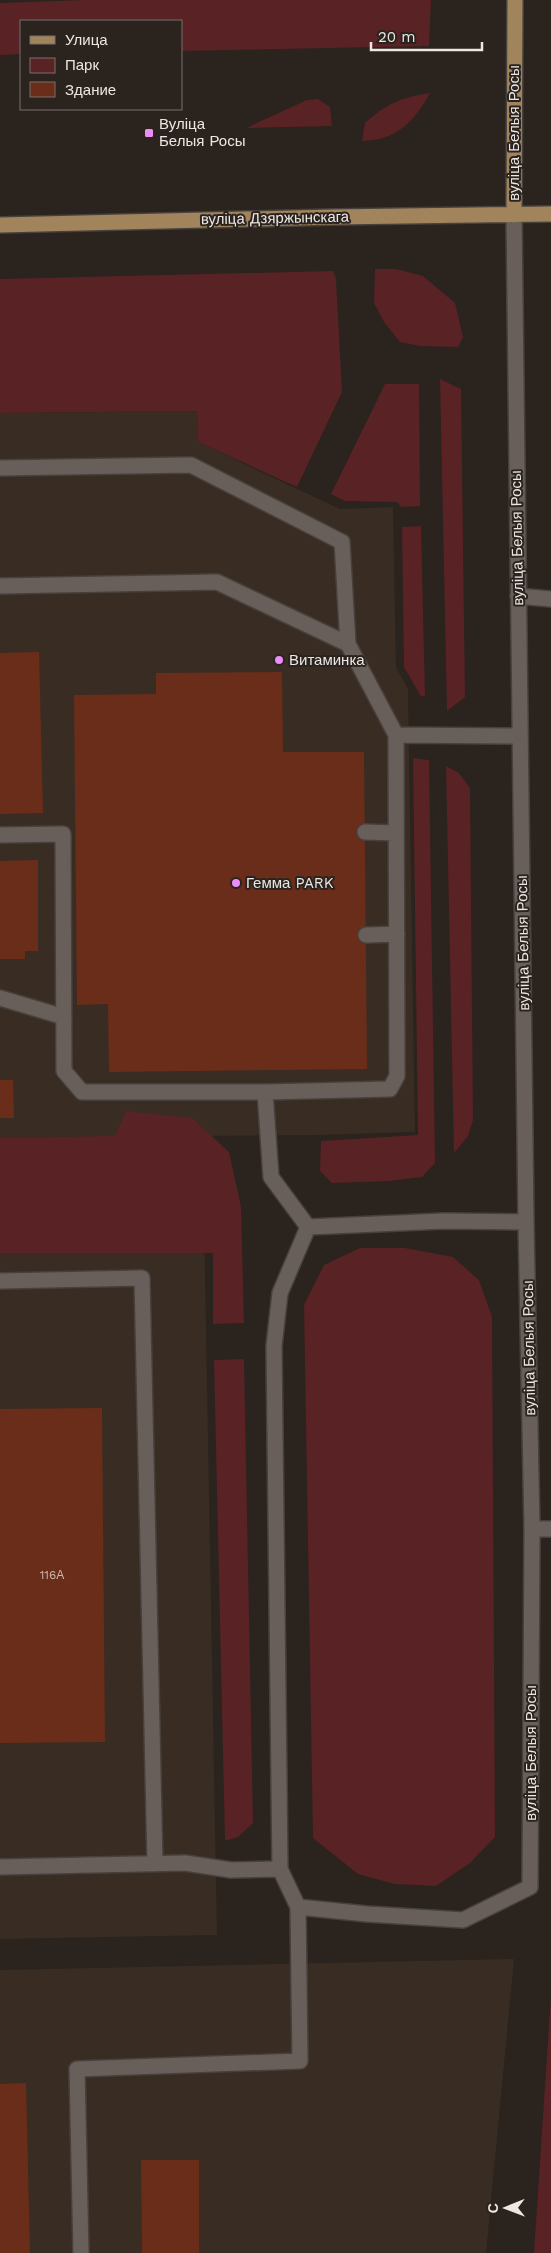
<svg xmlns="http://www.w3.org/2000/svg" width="551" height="2253" font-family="'Work Sans',sans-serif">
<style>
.built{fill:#382c23}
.green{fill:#592225}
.building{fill:#6a2d19}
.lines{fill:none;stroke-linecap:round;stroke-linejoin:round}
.minor-casing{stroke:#47413d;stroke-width:18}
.major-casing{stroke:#47413d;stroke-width:18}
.minor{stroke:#685f5a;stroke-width:15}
.major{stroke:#a2845c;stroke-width:15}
.poi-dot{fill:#ed8cf9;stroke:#2a231e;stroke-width:2}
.labels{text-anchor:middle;stroke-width:4;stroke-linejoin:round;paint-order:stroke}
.number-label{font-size:12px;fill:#ccb8b1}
.poi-label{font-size:15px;fill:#ece7e4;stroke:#2a231e;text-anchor:start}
.street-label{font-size:15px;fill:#ece7e4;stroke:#2a231e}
</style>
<rect width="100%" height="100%" fill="#2a231e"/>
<path class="built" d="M 197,411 L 198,442 L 340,509 L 393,507 L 396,667 L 408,689 L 415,1132 L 317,1135 L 0,1138 L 0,413 Z
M 204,1218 L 217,1935 L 0,1939 L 0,1222 Z
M 514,1959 L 486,2253 L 0,2253 L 0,1970 Z"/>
<path class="green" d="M 86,0 L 431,0 L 429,46 L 181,51 L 181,21 L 21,21 L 21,54 L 0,55 L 0,3 Z
M 430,93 C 414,122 397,140 362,141 L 365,123 C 386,104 402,97 430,93 Z
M 318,99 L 330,107 L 332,126 L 246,128 L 307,100 Z
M 375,269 L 396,269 L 423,276 L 455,303 L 463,337 L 458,347 L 420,346 L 400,342 L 384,322 L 374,303 Z
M 333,271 L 336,279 L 342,392 L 297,487 L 198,442 L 197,411 L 0,413 L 0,279 Z
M 440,379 L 461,389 L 465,697 L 447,711 Z
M 385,384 L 419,384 L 420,506 L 401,507 L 397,502 L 345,501 L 331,494 Z
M 421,526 L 425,697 L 420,695 L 404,667 L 402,527 Z
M 413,758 L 429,760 L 435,1163 L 422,1177 L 389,1181 L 332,1183 L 320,1171 L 321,1141 L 418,1135 Z
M 446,766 L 459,773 L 470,788 L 473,1120 L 468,1136 L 454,1153 Z
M 126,1111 L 192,1118 L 229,1152 L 241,1207 L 244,1323 L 213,1324 L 213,1253 L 0,1253 L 0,1138 L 115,1136 Z
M 360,1248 L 405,1248 L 453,1257 L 479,1280 L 492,1317 L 495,1837 L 470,1863 L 436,1886 L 395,1884 L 358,1874 L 313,1838 L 304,1305 L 324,1265 Z
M 244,1359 L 253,1823 L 238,1837 L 225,1841 L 214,1360 Z
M 551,1995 L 551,2253 L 534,2253 Z"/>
<path class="building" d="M 39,652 L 43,813 L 0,814 L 0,653 Z
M 282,672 L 283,752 L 364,752 L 367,1069 L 109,1072 L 108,1004 L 77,1005 L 74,695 L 156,694 L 156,673 Z
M 38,860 L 38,951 L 25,951 L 25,959 L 0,959 L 0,861 Z
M 0,1080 L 13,1080 L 14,1118 L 0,1118 Z
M 102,1408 L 105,1742 L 0,1743 L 0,1409 Z
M 26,2083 L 30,2253 L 0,2253 L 0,2084 Z
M 141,2160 L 199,2160 L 199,2253 L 142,2253 Z"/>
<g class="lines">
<defs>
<path id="minor" d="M 514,215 L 526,1222 L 532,1529 L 530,1887 L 463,1920 L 367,1914 L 298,1907 L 280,1869 L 274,1346 L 280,1293 L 308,1227 L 444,1221 L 526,1222
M 0,468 L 191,465 L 342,542 L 348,644 L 396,735 L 397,1076 L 390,1089 L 265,1092
M 0,586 L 217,582 L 348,644
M 518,596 L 551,599
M 396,735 L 520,736
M 365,832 L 396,833
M 0,835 L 63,834 L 64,1071 L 82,1092 L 265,1092 L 271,1177 L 308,1227
M 366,935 L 397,934
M 0,998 L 64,1017
M 0,1281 L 142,1278 L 155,1864
M 532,1529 L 551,1529
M 0,1867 L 185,1863 L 231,1870 L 280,1869
M 81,2253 L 77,2069 L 300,2061 L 298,1907"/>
<path id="major" d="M 514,215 L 515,0
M 0,225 L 333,217 L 551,214"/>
</defs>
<use href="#minor" class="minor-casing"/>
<use href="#major" class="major-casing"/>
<use href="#minor" class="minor"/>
<use href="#major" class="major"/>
</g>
<g class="poi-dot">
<rect x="144" y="128" width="10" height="10" rx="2.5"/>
<circle cx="279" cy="660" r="5"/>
<circle cx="236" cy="883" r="5"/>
</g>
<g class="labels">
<g class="number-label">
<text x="52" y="1579">116А</text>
</g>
<g class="poi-label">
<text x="159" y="129">Вуліца<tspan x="159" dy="17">Белыя Росы</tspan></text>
<text x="289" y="665">Витаминка</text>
<text x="246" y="888">Гемма PARK</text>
</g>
<g class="street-label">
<text transform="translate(514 133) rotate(-90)" y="5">вуліца Белыя Росы</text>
<text transform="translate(275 218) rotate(-1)" y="5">вуліца Дзяржынскага</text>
<text transform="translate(517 538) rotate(-91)" y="5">вуліца Белыя Росы</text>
<text transform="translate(523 943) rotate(-91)" y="5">вуліца Белыя Росы</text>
<text transform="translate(529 1348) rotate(-91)" y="5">вуліца Белыя Росы</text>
<text transform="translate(531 1753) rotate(-90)" y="5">вуліца Белыя Росы</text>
</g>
</g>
<rect x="20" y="20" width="162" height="90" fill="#2a231e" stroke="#78716d"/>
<rect x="30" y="36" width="25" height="8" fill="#a2845c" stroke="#78716d"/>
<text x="65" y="45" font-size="15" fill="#ece7e4">Улица</text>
<rect x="30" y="58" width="25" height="15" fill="#592225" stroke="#78716d"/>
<text x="65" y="70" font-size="15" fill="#ece7e4">Парк</text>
<rect x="30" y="82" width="25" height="15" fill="#6a2d19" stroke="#78716d"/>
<text x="65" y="95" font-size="15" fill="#ece7e4">Здание</text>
<g transform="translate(506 2208) rotate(269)" stroke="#2a231e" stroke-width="4" paint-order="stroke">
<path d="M0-4L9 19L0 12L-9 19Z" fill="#ece7e4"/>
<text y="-8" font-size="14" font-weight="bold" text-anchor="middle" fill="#ece7e4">С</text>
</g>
<path d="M371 42v8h111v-8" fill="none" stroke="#ece7e4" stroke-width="2.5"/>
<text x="378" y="42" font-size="15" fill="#ece7e4" stroke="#2a231e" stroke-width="4" paint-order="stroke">20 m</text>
</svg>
